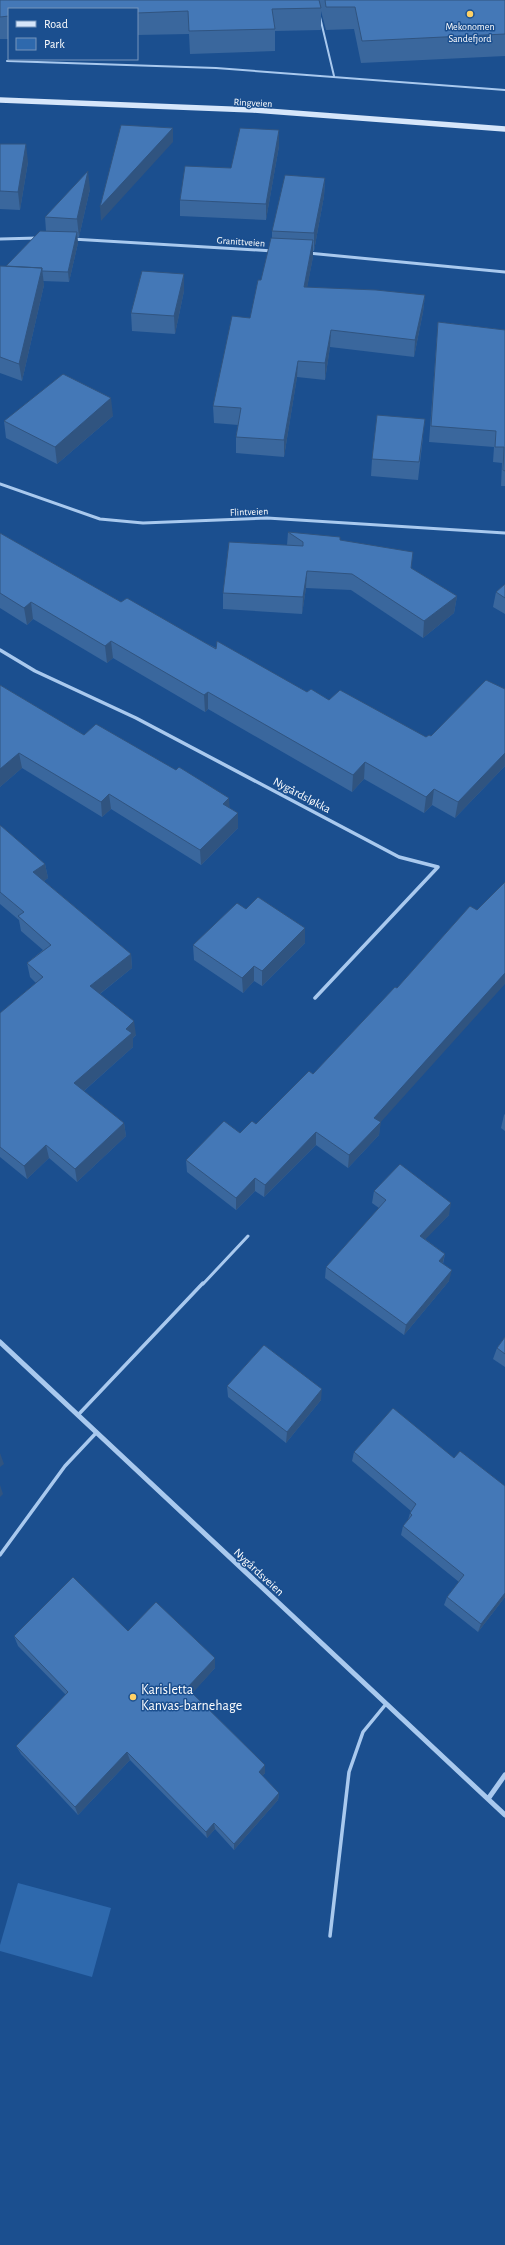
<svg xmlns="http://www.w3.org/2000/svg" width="505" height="2245" font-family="'Alegreya Sans',sans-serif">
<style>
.green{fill:#2e69ad}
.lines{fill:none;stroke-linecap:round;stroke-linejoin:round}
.lane-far2{stroke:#a9c9ee;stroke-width:2}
.lane-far1{stroke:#a9c9ee;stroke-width:3}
.lane{stroke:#a9c9ee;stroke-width:3.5}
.street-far2{stroke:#a9c9ee;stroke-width:3}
.street-far1{stroke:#a9c9ee;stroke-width:3.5}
.street{stroke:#a9c9ee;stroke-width:5}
.secondary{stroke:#d6e6fa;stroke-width:5.5}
.wall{fill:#3a679d}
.shaded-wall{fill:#305480}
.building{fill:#4478b7;stroke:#305480}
.poi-dot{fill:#ffd166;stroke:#1b4f8f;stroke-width:1.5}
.labels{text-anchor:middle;stroke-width:3;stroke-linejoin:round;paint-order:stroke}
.far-poi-label{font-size:10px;fill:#fff;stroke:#1b4f8f}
.far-street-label{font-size:10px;fill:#fff;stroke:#1b4f8f}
.street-label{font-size:12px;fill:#fff;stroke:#1b4f8f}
.near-poi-label{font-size:14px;fill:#fff;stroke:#1b4f8f;text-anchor:start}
</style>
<rect width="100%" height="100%" fill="#1b4f8f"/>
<path class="green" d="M 18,1883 L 111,1908 L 92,1977 L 0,1951 L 0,1945 Z"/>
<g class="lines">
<path class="lane-far2" d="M 320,17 L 334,76
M 7,61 L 216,68 L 505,90"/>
<path class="lane-far1" d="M 203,1284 L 248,1236"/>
<path class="lane" d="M 78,1415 L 203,1283
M 0,1555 L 65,1466 L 96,1433
M 330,1936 L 349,1772 L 363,1732 L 386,1704"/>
<path class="street-far2" d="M 0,239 L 38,238
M 72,239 L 273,251
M 308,253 L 505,272
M 0,484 L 100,519 L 143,523 L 267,518 L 505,533"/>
<path class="street-far1" d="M 0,650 L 35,671 L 136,718 L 399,857 L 438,867 L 315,998"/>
<path class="street" d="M 0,1342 L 505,1815
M 488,1799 L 505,1775"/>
<path class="secondary" d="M 0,100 L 253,110 L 505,129"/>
</g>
<path class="wall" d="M 0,0 L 505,0 L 505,56 L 361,63 L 354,29 L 326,30 L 321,11 L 321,30 L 275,31 L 275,51 L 190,54 L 189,34 L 137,35 L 137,9 L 9,9 L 9,39 L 0,39 Z
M 279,130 L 279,146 L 266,220 L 180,216 L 180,200 L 231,168 Z
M 0,144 L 28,162 L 20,210 L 0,209 Z
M 325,178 L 324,196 L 314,251 L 313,251 L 313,257 L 307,287 L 425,295 L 423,312 L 414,357 L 330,347 L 325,380 L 297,377 L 284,457 L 236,453 L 236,437 L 238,425 L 214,423 L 213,406 L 250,318 L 261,280 L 272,238 L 272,231 Z
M 90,189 L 79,237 L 77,237 L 78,243 L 69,282 L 43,281 L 44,285 L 22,381 L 0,373 L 0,266 L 6,266 L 46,231 L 45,217 Z
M 184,274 L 184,291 L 175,334 L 132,331 L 131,313 Z
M 438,322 L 505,330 L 505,486 L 501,486 L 502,463 L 493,462 L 494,447 L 429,442 Z
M 113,416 L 57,464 L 6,438 L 4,421 Z
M 423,437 L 418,480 L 371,476 L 372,459 Z
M 288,532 L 340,540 L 411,568 L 457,596 L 454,613 L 423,638 L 351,590 L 306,588 L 302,614 L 223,609 L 223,593 L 287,545 Z
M 0,533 L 121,602 L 307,692 L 329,700 L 426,737 L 431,736 L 505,688 L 505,766 L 455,818 L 432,805 L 424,813 L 364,779 L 352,792 L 208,709 L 205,712 L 113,658 L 107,663 L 33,619 L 27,625 L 0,608 Z
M 505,584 L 505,614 L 493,607 L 496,592 Z
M 0,685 L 84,735 L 230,808 L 238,828 L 201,865 L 111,809 L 102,817 L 22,768 L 0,787 Z
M 0,825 L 45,864 L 48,878 L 44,881 L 131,954 L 132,968 L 100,994 L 136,1035 L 133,1038 L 133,1047 L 84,1091 L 124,1123 L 126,1136 L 77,1182 L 49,1158 L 27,1179 L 0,1157 L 0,1013 L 36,983 L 30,977 L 27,963 L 43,950 L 21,931 L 19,920 L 0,904 Z
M 246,909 L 305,943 L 262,986 L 254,981 L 243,993 L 194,960 L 193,945 Z
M 505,1114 L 505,1131 L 501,1128 L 504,1115 Z
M 380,1122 L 379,1135 L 348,1168 L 316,1145 L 264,1197 L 255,1191 L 236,1210 L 187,1172 L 186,1160 L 240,1133 L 256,1124 Z
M 374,1191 L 449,1215 L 425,1239 L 445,1254 L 443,1264 L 449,1281 L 404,1335 L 325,1278 L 326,1267 L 379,1208 L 372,1203 Z
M 505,1337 L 505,1367 L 493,1359 L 497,1348 Z
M 227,1386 L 321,1400 L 286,1443 L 228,1397 Z
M 354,1452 L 454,1458 L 505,1486 L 505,1597 L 478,1632 L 444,1605 L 447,1597 L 459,1582 L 401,1535 L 403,1526 L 408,1520 L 410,1513 L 411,1511 L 352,1461 Z
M 128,1631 L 215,1658 L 215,1668 L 192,1693 L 265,1765 L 265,1773 L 262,1776 L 279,1793 L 278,1800 L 234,1850 L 215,1829 L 207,1838 L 130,1760 L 78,1815 L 21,1754 L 16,1746 L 66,1695 L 18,1646 L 14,1636 Z"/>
<path class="shaded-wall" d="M 173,128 L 173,142 L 101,221 L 100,207 Z
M 279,130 L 279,146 L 266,220 L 266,204 Z
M 26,144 L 28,162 L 20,210 L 18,192 Z
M 88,171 L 90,189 L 79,237 L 77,219 Z
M 325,178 L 324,196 L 314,251 L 314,233 Z
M 77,232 L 78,243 L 69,282 L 68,272 Z
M 313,240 L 313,257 L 304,304 L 304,287 Z
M 42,268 L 44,285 L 22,381 L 19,364 Z
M 184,274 L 184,291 L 175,334 L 174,316 Z
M 425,295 L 423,312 L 414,357 L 415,340 Z
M 331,330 L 330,347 L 325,380 L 325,363 Z
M 298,361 L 297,377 L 284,457 L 284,440 Z
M 111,398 L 113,416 L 57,464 L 55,447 Z
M 307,571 L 306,588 L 302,614 L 303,597 Z
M 457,596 L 454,613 L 423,638 L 424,621 Z
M 31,602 L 33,619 L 27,625 L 24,608 Z
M 111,641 L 113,658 L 107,663 L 105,646 Z
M 208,692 L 208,709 L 205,712 L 204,695 Z
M 19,753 L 22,768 L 0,787 L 0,769 Z
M 505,753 L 505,766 L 455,818 L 458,802 Z
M 365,762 L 364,779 L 352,792 L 353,775 Z
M 434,789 L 432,805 L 424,813 L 426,797 Z
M 109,794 L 111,809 L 102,817 L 101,802 Z
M 229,798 L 230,813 L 223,804 Z
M 238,813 L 238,828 L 201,865 L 200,850 Z
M 45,864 L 48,878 L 36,887 L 33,872 Z
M 305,928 L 305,943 L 262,986 L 262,971 Z
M 131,954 L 132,968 L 92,1000 L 90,986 Z
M 254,966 L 254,981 L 243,993 L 242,978 Z
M 505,973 L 505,984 L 379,1124 L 381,1122 L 379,1135 L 348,1168 L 349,1155 L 374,1118 Z
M 134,1021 L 136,1035 L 133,1038 L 133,1047 L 77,1097 L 74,1083 L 126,1029 Z
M 124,1123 L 126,1136 L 77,1182 L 75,1169 Z
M 316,1132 L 316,1145 L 264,1197 L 265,1185 Z
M 46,1145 L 49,1158 L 27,1179 L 24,1166 Z
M 255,1178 L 255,1191 L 236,1210 L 236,1198 Z
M 451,1203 L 449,1215 L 418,1247 L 420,1236 Z
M 445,1254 L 442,1265 L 439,1261 Z
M 452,1270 L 449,1281 L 404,1335 L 406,1325 Z
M 322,1389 L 321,1400 L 286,1443 L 287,1432 Z
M 0,1453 L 4,1464 L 0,1467 Z
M 0,1485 L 3,1494 L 0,1497 Z
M 505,1593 L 505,1597 L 478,1632 L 481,1624 Z
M 215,1658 L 215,1668 L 189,1697 L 187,1688 Z
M 127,1752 L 130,1760 L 78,1815 L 75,1807 Z
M 265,1765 L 265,1773 L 259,1780 L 259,1772 Z
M 279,1793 L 278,1800 L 234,1850 L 234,1844 Z
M 214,1823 L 215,1829 L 207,1838 L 206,1832 Z"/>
<path class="building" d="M 0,0 L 319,0 L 321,8 L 272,9 L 275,29 L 189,31 L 188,11 L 137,13 L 137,9 L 9,9 L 9,16 L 0,17 Z
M 325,0 L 505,0 L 505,34 L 362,41 L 355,7 L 326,7 Z
M 121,125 L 173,128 L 100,207 Z
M 240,128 L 279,130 L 266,204 L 180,200 L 185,166 L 231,168 Z
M 0,144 L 26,144 L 18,192 L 0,191 Z
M 88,171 L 77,219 L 45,217 Z
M 285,175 L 325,178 L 314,233 L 272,231 Z
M 40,231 L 77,232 L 68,272 L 42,271 L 42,268 L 6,266 Z
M 271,238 L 313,240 L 304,287 L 376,290 L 425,295 L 415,340 L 331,330 L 325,363 L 298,361 L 284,440 L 236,437 L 241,408 L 213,406 L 232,316 L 250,318 L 258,280 L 261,280 Z
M 0,266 L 42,268 L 19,364 L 0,357 Z
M 142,271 L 184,274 L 174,316 L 131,313 Z
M 438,322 L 505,330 L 505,471 L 503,470 L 504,447 L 495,447 L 496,431 L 431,426 Z
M 63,374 L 111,398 L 55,447 L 4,421 Z
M 377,415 L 425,419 L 419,462 L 372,459 Z
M 288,532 L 340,537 L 340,540 L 413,552 L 411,568 L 457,596 L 424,621 L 352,574 L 307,571 L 303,597 L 223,593 L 229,542 L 303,546 L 303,542 Z
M 0,533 L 121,602 L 127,598 L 216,649 L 217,641 L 307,692 L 311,689 L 329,700 L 340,690 L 426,737 L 429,735 L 431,736 L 486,680 L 505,689 L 505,688 L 505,753 L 458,802 L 434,789 L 426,797 L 365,762 L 353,775 L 208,692 L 204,695 L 111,641 L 105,646 L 31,602 L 24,608 L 0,593 Z
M 505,584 L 505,598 L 496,592 Z
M 0,685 L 84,735 L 96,724 L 176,770 L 179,767 L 229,798 L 223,804 L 238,813 L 200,850 L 109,794 L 101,802 L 19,753 L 0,769 Z
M 0,825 L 45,864 L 33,872 L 131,954 L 90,986 L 134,1021 L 126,1029 L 132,1033 L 74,1083 L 124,1123 L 75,1169 L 46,1145 L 24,1166 L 0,1147 L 0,1013 L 43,977 L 27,963 L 51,945 L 18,916 L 24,912 L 0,892 Z
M 505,882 L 505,973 L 374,1118 L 381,1122 L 349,1155 L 316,1132 L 265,1185 L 255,1178 L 236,1198 L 186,1160 L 224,1121 L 240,1133 L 252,1121 L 256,1124 L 309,1071 L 313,1074 L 395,987 L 397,988 L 470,906 L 477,910 Z
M 258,897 L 305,928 L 262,971 L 254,966 L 242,978 L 193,945 L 237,903 L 246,909 Z
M 400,1164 L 451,1203 L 420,1236 L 445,1254 L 439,1261 L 452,1270 L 406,1325 L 326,1267 L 386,1200 L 374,1191 Z
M 505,1337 L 505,1354 L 497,1348 Z
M 264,1345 L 322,1389 L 287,1432 L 227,1386 Z
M 393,1408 L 454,1458 L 460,1451 L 505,1486 L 505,1593 L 481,1624 L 447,1597 L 464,1575 L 403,1526 L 412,1515 L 410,1513 L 416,1504 L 354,1452 Z
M 73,1577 L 128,1631 L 156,1602 L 215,1658 L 187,1688 L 265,1765 L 259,1772 L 279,1793 L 234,1844 L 214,1823 L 206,1832 L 127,1752 L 75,1807 L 16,1746 L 68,1692 L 14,1636 Z"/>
<g class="poi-dot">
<circle cx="470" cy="14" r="4"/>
<circle cx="133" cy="1697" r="4"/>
</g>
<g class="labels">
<g class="far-poi-label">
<text x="470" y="30">Mekonomen<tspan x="470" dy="12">Sandefjord</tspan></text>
</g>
<g class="far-street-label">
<text transform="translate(253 102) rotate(3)" y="4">Ringveien</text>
<text transform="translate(241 241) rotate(4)" y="4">Granittveien</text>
<text transform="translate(249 511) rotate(-2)" y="4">Flintveien</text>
</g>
<g class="street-label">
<text transform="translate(302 795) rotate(28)" y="4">Nygårdsløkka</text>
<text transform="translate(259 1572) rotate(43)" y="4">Nygårdsveien</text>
</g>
<g class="near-poi-label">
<text x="141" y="1694">Karisletta<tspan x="141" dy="16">Kanvas-barnehage</tspan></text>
</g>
</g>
<rect x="8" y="8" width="130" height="52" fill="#1b4f8f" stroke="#7695bc"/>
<rect x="16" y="21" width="20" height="6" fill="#d6e6fa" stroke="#7695bc"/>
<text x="44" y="28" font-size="12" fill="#ffffff">Road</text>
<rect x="16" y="38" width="20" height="12" fill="#2e69ad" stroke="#7695bc"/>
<text x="44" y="48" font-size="12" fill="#ffffff">Park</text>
</svg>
